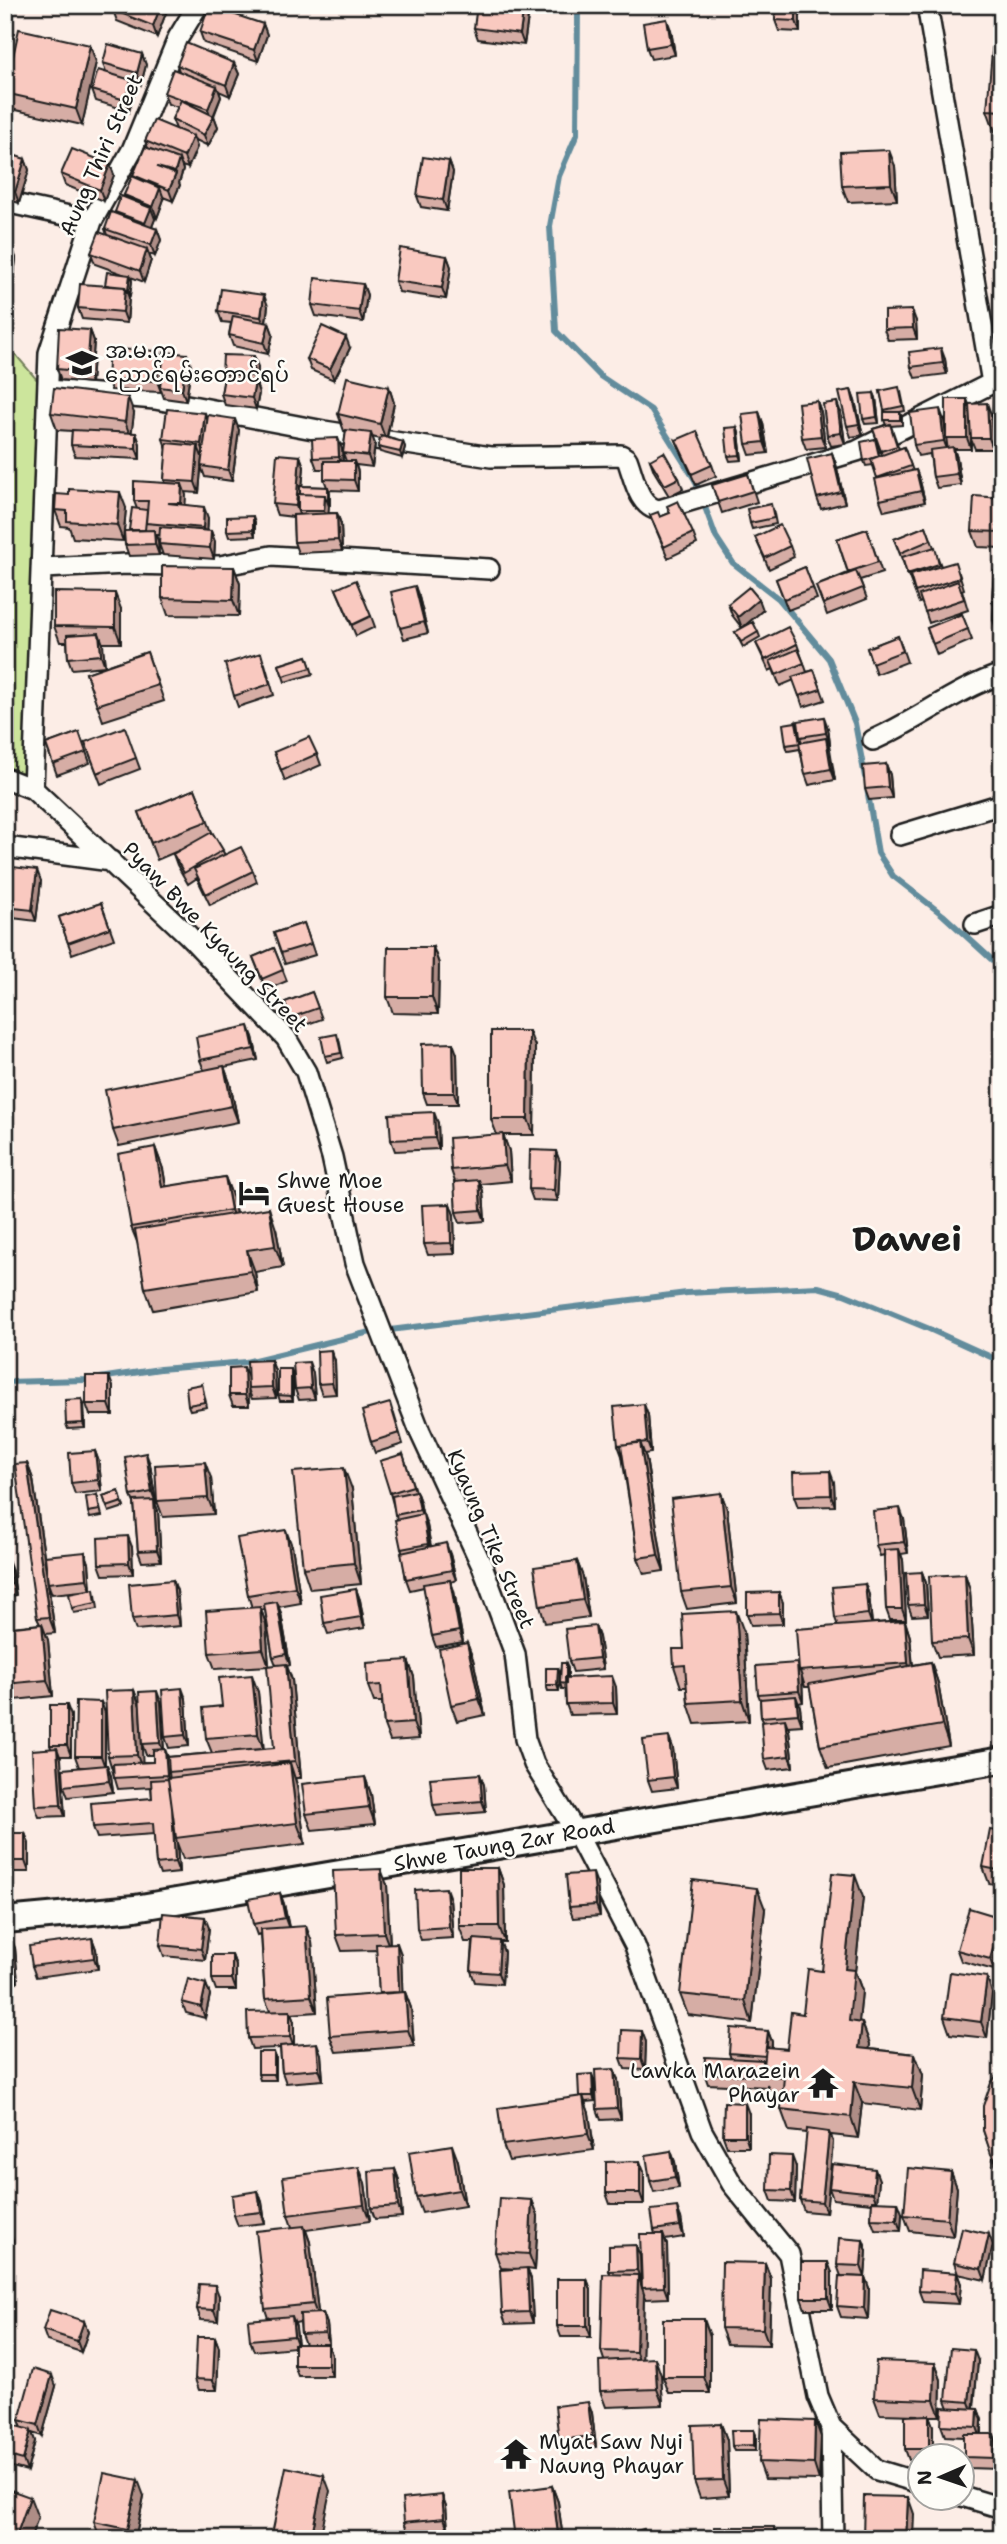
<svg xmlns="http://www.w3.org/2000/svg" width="1007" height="2544" font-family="'Shantell Sans','Noto Sans Myanmar',sans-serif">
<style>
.green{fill:#cce59c;stroke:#74805c;stroke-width:2}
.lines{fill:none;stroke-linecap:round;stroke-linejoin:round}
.stream{stroke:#628c9c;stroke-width:6}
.minor-casing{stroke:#1c1c1c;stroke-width:24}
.tertiary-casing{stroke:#1c1c1c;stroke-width:30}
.minor{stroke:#fdfcf7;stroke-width:19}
.tertiary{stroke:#fdfcf7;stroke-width:24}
.wall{fill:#d6ada5;stroke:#1c1c1c;stroke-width:2;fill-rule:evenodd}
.shaded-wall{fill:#ae8d86;stroke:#1c1c1c;stroke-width:2}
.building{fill:#f9c9c0;stroke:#1c1c1c;stroke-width:2}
.labels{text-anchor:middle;stroke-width:5;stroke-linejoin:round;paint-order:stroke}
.street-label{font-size:21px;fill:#1c1c1c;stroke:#fdfcf7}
.poi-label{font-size:21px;fill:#1c1c1c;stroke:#fdfcf7;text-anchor:start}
.town-label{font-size:35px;font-weight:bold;fill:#1c1c1c;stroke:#fdfcf7}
</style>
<rect width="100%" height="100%" fill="#fcede6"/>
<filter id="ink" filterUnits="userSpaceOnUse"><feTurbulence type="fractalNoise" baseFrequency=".0143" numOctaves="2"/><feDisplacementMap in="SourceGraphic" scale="14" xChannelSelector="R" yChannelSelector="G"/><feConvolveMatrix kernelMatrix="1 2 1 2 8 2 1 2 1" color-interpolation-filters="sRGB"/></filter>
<g filter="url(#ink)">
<path class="green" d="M 5,342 L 38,381 L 27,751 L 22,776 L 5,775 Z"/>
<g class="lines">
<path class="stream" d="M 578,5 L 577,134 L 559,176 L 550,226 L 556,331 L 600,376 L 651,410 L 695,480 L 716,537 L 733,563 L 779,599 L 829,659 L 855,723 L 865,777
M 867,788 L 878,853 L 893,876 L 943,915 L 1002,969
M 5,1382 L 86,1380 L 160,1369 L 246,1362 L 366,1333 L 687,1293 L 818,1287 L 844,1294 L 927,1328 L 1002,1362"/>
<defs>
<path id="minor" d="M 927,5 L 992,383 L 1002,386
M 5,202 L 92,221
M 49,390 L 155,399 L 324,431 L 491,457 L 621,455 L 627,459 C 634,477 638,507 659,510 L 857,451 L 992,383
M 43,568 L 127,564 L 220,566 L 271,556 L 489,569
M 873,740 C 917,721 956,689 1002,674
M 5,778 L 33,789 L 188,935 L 286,1038 L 306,1072 L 332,1157 L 355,1263 L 420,1432 L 483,1568 L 515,1654 L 525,1739 L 534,1764 L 576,1832 L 635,1946 L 702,2131 L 732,2184 L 789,2254 L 818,2396 L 831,2427 L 833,2539
M 33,789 L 49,353 L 92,221 L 132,150 L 178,38 L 198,5
M 900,835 L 1002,804
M 5,847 L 111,861
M 975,924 L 1002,915
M 831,2427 L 877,2470 L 920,2483
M 962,2496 L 1002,2508"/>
<path id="tertiary" d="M 5,1920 L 135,1908 L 1002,1760"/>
</defs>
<use href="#minor" class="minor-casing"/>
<use href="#tertiary" class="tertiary-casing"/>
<use href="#minor" class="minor"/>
<use href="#tertiary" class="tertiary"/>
</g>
<path class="wall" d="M 776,5 L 800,5 L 800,32 L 779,31 L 775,20 Z
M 1002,5 L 1002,141 L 998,140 L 987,110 Z
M 113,10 L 167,10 L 157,37 L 117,21 Z
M 528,17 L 524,45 L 478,39 L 474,28 Z
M 263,24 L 267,35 L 258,61 L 204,43 L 200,32 Z
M 671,30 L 675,55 L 651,59 L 647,48 Z
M 142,54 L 146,65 L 141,84 L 132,81 L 135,91 L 129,111 L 96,101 L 92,90 L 106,73 L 103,63 Z
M 96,62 L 82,125 L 11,109 L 5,95 L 5,90 Z
M 234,63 L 239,74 L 230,96 L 219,91 L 221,97 L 214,116 L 218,127 L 208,146 L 194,139 L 197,147 L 188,168 L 182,166 L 183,170 L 179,183 L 180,185 L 173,201 L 163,197 L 164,199 L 157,218 L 154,216 L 155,219 L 152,227 L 157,229 L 161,240 L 155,256 L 149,254 L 151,260 L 144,282 L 131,277 L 132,281 L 130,295 L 128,295 L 129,298 L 127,323 L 82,319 L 78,308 L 105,286 L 123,274 L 95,264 L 91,253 L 107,235 L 105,229 L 116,214 L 115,212 L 126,198 L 124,195 L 134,177 L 133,175 L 148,148 L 145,141 L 176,129 L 172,119 L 178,107 L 168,104 L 164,93 L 179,71 L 177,65 Z
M 5,106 L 9,106 L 13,117 L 7,155 L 25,159 L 29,170 L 19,203 L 6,199 L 5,197 Z
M 449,161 L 453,172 L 447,211 L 421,207 L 417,196 Z
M 110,164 L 114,175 L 104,201 L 65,185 L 61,174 Z
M 895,166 L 897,200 L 848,202 L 842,186 Z
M 5,246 L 12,247 L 16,258 L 14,276 L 5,275 Z
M 447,256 L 451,267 L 446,299 L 399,292 L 395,281 Z
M 363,284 L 367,295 L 363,322 L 316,316 L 312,305 Z
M 268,306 L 266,322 L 269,323 L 273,334 L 268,354 L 233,346 L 229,335 L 231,323 L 222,322 L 218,311 Z
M 916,321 L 917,339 L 888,340 L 884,329 Z
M 90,330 L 94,341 L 91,383 L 61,380 L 57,369 Z
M 350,348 L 334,380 L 311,370 L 307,359 Z
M 159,351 L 163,362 L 187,354 L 191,365 L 186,401 L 164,398 L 161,390 L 161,392 L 111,390 L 107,379 Z
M 945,359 L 947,374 L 915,378 L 911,367 Z
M 258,367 L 257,387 L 259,393 L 256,409 L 225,405 L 221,394 L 224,379 L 222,374 Z
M 389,387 L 394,403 L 387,438 L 403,442 L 405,447 L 402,458 L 380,452 L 378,447 L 380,439 L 372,437 L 375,444 L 372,467 L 356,465 L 358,472 L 358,491 L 329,490 L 330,505 L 328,505 L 328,513 L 337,513 L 341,524 L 342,551 L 298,553 L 294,542 L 293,517 L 277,515 L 273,504 L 300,456 L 304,467 L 302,486 L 327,487 L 324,479 L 324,469 L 317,469 L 313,458 L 342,449 L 343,461 L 346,461 L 343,453 L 346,431 L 344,431 L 338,414 Z
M 851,390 L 855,401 L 863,435 L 851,437 L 847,426 Z
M 880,391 L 901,392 L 905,411 L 900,412 L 902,417 L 902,425 L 891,426 L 899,449 L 904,447 L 913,471 L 916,470 L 920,481 L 925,502 L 884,511 L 880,500 L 878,479 L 873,465 L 866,466 L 864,461 L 877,445 L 879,456 L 882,455 L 873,429 L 886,425 L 884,420 L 885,412 Z
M 874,393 L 876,398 L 879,423 L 865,424 L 863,419 Z
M 1002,395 L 1002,438 L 996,438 L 992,427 L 993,449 L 975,449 L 971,439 L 971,449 L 954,449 L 957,458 L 961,485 L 937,488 L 933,477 L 930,454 L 918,456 L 914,445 L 944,420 L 946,435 L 969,405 L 991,414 L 992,427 Z
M 817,401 L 821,412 L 825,447 L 806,449 L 802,438 Z
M 759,412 L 763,423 L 768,453 L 750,455 L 746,444 Z
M 51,413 L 134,413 L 131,433 L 136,433 L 140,444 L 140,459 L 75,456 L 71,445 L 72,431 L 57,430 Z
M 205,413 L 207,421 L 239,430 L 232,481 L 205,477 L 201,466 L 203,455 L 201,455 L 202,457 L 199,493 L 185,492 L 185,505 L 208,518 L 207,531 L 211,531 L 215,542 L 214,559 L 163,555 L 159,544 L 160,535 L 156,535 L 158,541 L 159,555 L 129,556 L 125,545 L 137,509 L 134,501 L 166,483 L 164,480 L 167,450 L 163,439 Z
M 841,413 L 845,444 L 831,446 L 827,435 Z
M 737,427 L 739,433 L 742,460 L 730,461 L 728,456 Z
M 676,440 L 712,465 L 716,476 L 696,485 Z
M 832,453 L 836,464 L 845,503 L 821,509 L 817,498 Z
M 650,460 L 679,478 L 683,489 L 669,496 L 654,471 Z
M 748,474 L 757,502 L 722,513 L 712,485 Z
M 1002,498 L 1002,548 L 978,547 L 972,531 Z
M 126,508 L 123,541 L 73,538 L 69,527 L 61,526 L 55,510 Z
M 773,509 L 776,524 L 752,529 L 750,523 Z
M 670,513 L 693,533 L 697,544 L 668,558 L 650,515 L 660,517 Z
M 255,522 L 255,536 L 229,537 L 227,531 Z
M 926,526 L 941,566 L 959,573 L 964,589 L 962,590 L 968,610 L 929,623 L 922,602 L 919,603 L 894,539 Z
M 867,529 L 882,573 L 860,580 L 867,599 L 827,615 L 816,586 L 848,573 L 837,539 Z
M 755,537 L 790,546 L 794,557 L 769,569 Z
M 234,567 L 240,584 L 239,616 L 168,615 L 162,598 Z
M 805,567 L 817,599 L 788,610 L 776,579 Z
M 1002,571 L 1002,631 L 997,631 L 993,620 L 994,606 L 992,601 L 993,584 Z
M 336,589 L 371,616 L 375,627 L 356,636 Z
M 419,597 L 428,633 L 404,639 L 400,628 Z
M 728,604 L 763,610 L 742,628 L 732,615 Z
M 121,609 L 121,643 L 102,643 L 105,666 L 72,669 L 68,658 L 67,642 L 60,642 L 54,626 Z
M 962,614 L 972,640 L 937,655 L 927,628 Z
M 735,632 L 758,632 L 760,637 L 743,647 Z
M 898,636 L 907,662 L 876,674 L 867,648 Z
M 756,643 L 797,644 L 807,672 L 814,670 L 825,700 L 803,707 L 794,680 L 780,686 L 773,669 L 769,671 Z
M 147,652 L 164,701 L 103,721 L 86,673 Z
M 307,656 L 313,674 L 285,682 L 279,665 Z
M 265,664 L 274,695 L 238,707 L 234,696 Z
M 796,722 L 801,743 L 802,742 L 800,737 L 828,728 L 830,744 L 828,744 L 835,780 L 809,785 L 805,774 L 800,749 L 788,751 L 786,745 Z
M 1002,722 L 1002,752 L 1001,752 L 997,741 Z
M 79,732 L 90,763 L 57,775 L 46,744 Z
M 85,742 L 136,758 L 140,769 L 101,784 Z
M 274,752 L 317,754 L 321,765 L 285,781 Z
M 886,764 L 890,775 L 892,798 L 869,800 L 865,789 Z
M 195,789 L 212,832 L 225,855 L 253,871 L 257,882 L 210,905 L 197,878 L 188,884 L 177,865 L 173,854 L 180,850 L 157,860 L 139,812 Z
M 5,866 L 41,881 L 36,921 L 5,917 Z
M 101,903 L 114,939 L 72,954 L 59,917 Z
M 304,923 L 315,955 L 285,964 L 274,933 Z
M 433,947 L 439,964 L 438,1014 L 393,1013 L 387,997 Z
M 274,948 L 287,981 L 266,990 L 253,957 Z
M 312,992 L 322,1019 L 294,1029 L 285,1002 Z
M 253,1037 L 258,1060 L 224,1067 L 230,1083 L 238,1122 L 119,1146 L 113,1130 L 204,1070 L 200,1060 Z
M 339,1039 L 343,1058 L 327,1062 L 325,1056 Z
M 535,1047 L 534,1135 L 503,1135 L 509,1151 L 511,1181 L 480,1184 L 483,1191 L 485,1221 L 460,1223 L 456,1212 L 455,1182 L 451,1170 L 497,1135 L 491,1119 Z
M 457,1054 L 458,1104 L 427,1104 L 423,1093 Z
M 438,1123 L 439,1149 L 395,1151 L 391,1140 Z
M 155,1147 L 163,1169 L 166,1187 L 225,1177 L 233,1198 L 236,1214 L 276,1229 L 283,1267 L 255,1272 L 258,1292 L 153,1310 L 145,1288 L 138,1244 L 131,1227 Z
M 560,1162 L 558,1201 L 533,1200 L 529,1189 Z
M 450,1204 L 454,1215 L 455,1254 L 428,1255 L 424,1244 Z
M 271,1360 L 275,1371 L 276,1398 L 252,1399 L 248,1389 L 249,1406 L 233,1406 L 229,1395 L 248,1376 Z
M 335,1361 L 336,1394 L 322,1395 L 318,1384 Z
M 313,1373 L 315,1399 L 299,1400 L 295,1389 Z
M 293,1374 L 293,1401 L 280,1401 L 278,1395 Z
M 202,1384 L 207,1407 L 190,1410 L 188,1405 Z
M 113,1387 L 113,1415 L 90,1415 L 86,1404 Z
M 82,1399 L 84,1405 L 85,1428 L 68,1429 L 66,1424 Z
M 394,1414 L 403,1444 L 375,1453 L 371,1442 Z
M 648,1415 L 651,1453 L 644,1454 L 646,1458 L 664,1571 L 644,1574 L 638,1558 L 622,1456 L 618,1445 Z
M 95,1451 L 99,1462 L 102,1491 L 75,1494 L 71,1483 Z
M 403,1454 L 415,1491 L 416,1491 L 420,1502 L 422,1514 L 427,1525 L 431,1546 L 450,1554 L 456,1580 L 451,1582 L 454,1591 L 463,1642 L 436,1647 L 432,1636 L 424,1587 L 410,1590 L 406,1579 L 397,1519 L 390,1493 Z
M 27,1463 L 33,1479 L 48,1582 L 85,1552 L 89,1563 L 91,1590 L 52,1594 L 48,1583 L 55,1633 L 45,1634 L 48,1640 L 53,1696 L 5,1701 L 5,1602 L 11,1627 L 40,1624 L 37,1618 Z
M 150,1464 L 156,1503 L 155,1503 L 158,1511 L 161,1561 L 142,1562 L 138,1551 L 134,1503 L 131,1496 Z
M 211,1478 L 214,1514 L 163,1517 L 157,1501 Z
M 834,1482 L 835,1506 L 798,1507 L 794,1496 Z
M 352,1489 L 361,1584 L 310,1589 L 303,1568 Z
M 119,1491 L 124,1507 L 109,1512 L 103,1496 Z
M 721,1493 L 727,1509 L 737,1603 L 687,1609 L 681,1592 Z
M 97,1495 L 102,1516 L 90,1518 L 88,1512 Z
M 904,1519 L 908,1553 L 901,1554 L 903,1560 L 906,1620 L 890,1620 L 886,1609 L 884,1555 L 880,1556 L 876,1545 Z
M 292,1546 L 301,1603 L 278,1607 L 281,1613 L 290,1665 L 287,1666 L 292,1680 L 301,1778 L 295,1778 L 297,1785 L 305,1844 L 183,1859 L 177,1843 L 179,1873 L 160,1875 L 156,1864 L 154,1834 L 97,1838 L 93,1827 L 152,1798 L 151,1787 L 118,1789 L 108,1756 L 134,1690 L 140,1706 L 142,1762 L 153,1762 L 153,1755 L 146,1755 L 142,1744 L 161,1702 L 164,1749 L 168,1757 L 212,1753 L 206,1738 L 222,1706 L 258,1692 L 263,1749 L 274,1748 L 276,1665 L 273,1657 L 265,1609 L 261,1610 L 266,1624 L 269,1666 L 215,1669 L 209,1653 L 252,1608 L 248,1595 Z
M 132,1547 L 133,1574 L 103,1575 L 99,1564 Z
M 5,1561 L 12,1571 L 16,1595 L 5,1597 Z
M 577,1561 L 583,1577 L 589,1617 L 545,1623 L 540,1606 Z
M 922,1572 L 926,1583 L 928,1615 L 912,1616 L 908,1605 Z
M 965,1574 L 970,1590 L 974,1655 L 938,1657 L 932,1641 Z
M 173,1580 L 177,1591 L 180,1626 L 136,1630 L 132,1619 Z
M 865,1584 L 869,1595 L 872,1623 L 905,1621 L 910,1637 L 913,1665 L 931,1662 L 938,1683 L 949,1746 L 828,1768 L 820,1746 L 810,1687 L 805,1687 L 802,1677 L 803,1702 L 799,1703 L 800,1707 L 802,1725 L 788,1726 L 789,1730 L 793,1767 L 768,1770 L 764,1759 L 763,1721 L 761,1717 L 760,1699 L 758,1694 L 799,1668 L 838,1626 L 835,1618 Z
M 356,1589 L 360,1600 L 365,1628 L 328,1634 L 324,1623 Z
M 779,1592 L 783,1603 L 783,1624 L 751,1625 L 747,1614 Z
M 96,1595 L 98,1609 L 74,1613 L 72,1608 Z
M 1002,1596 L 1002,1661 L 997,1648 Z
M 595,1626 L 599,1637 L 603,1669 L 573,1672 L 569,1661 Z
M 744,1632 L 749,1721 L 695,1724 L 688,1703 L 687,1687 L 681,1687 L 674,1666 L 684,1649 Z
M 467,1643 L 473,1659 L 485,1715 L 457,1721 L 451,1705 Z
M 408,1660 L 414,1677 L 419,1739 L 390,1741 L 384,1725 L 382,1702 L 374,1702 L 368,1686 Z
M 566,1663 L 568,1669 L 568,1678 L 616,1687 L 617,1714 L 570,1715 L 566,1704 L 566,1689 L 562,1689 L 560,1683 Z
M 560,1674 L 559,1691 L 548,1691 L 546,1685 Z
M 186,1699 L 189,1746 L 169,1748 L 165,1737 Z
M 101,1702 L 105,1713 L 105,1765 L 107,1765 L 111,1776 L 113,1792 L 68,1797 L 64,1786 L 89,1767 L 79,1767 L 75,1756 Z
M 71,1716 L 71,1756 L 60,1756 L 65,1816 L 39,1817 L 35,1806 L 51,1748 L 50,1745 Z
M 669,1737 L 673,1748 L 677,1788 L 652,1791 L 648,1780 Z
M 480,1774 L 484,1785 L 486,1812 L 437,1816 L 433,1805 Z
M 365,1777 L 371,1794 L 375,1824 L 312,1830 L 306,1814 Z
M 1002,1832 L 1002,1886 L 989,1883 L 983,1867 Z
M 25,1833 L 29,1844 L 29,1872 L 11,1872 L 7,1861 Z
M 498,1868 L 504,1885 L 505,1942 L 500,1942 L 504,1952 L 502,1984 L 475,1982 L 471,1971 L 473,1942 L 465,1942 L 459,1926 Z
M 597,1884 L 600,1916 L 573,1918 L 569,1907 Z
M 387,1885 L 390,1944 L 401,1954 L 402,1992 L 405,1992 L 411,2008 L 414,2046 L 336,2052 L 330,2036 L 379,1994 L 377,1950 L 342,1951 L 336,1935 Z
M 280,1893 L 284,1904 L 289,1927 L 312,1942 L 317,2012 L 291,2014 L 294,2022 L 294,2045 L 321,2054 L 323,2080 L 286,2083 L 282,2072 L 280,2048 L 252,2049 L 248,2038 L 270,2011 L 265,1999 L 261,1934 L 257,1935 L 253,1924 Z
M 863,1897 L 855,1972 L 862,1991 L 859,2022 L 862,2023 L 870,2044 L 869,2049 L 915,2054 L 923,2075 L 920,2110 L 862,2103 L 858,2138 L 831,2135 L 833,2142 L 826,2213 L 804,2211 L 800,2200 L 807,2133 L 789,2131 L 781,2109 L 782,2097 L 771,2096 L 767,2084 L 767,2087 L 708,2084 L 704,2073 L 731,2059 L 729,2053 L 768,2031 L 772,2042 L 772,2048 L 787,2049 L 822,1971 Z
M 450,1899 L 453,1938 L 421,1940 L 417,1929 Z
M 765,1909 L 752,2023 L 688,2015 L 680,1994 Z
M 1002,1918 L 1002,1942 L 994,1970 L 961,1961 L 957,1950 Z
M 209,1928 L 205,1960 L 164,1956 L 160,1945 Z
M 5,1938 L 15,1948 L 18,1982 L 5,1983 Z
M 92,1938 L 96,1949 L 98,1969 L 36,1977 L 32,1966 Z
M 232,1955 L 236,1966 L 236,1990 L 216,1990 L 212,1979 Z
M 987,1977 L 992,1993 L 987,2038 L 950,2034 L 944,2017 Z
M 206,1984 L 210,1995 L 205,2018 L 186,2013 L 182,2002 Z
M 646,2042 L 645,2070 L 625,2069 L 621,2058 Z
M 276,2058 L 276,2080 L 260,2080 L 258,2074 Z
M 1002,2068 L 1002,2179 L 999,2175 L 983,2130 Z
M 594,2080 L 595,2101 L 585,2102 L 589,2113 L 594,2150 L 509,2161 L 503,2145 L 579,2097 Z
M 618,2080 L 621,2119 L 601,2120 L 597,2109 Z
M 749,2114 L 749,2147 L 727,2147 L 723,2136 Z
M 671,2151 L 675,2162 L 679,2188 L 654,2192 L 650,2181 Z
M 458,2161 L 465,2206 L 422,2213 L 416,2197 Z
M 796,2167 L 795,2202 L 772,2201 L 768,2190 Z
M 395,2169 L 399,2180 L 402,2217 L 375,2219 L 371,2208 Z
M 644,2172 L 644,2204 L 610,2204 L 606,2193 Z
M 951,2172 L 957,2188 L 953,2236 L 910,2231 L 904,2215 Z
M 879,2180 L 877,2201 L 902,2213 L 901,2231 L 875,2230 L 871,2219 L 872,2203 L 833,2199 L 829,2188 Z
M 365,2183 L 370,2221 L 306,2230 L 310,2242 L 318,2313 L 323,2313 L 327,2324 L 329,2344 L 319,2344 L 328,2344 L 332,2355 L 332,2376 L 298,2376 L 294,2365 L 294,2347 L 254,2351 L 250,2340 L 268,2318 L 265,2309 L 292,2227 L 288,2215 ZM 300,2322 L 301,2334 L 305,2344 L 298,2344 L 295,2323 Z
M 258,2191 L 262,2202 L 265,2223 L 238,2226 L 234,2215 Z
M 532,2200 L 538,2216 L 535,2270 L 527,2269 L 531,2279 L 533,2323 L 506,2324 L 502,2313 L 517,2269 L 501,2268 L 495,2252 Z
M 681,2218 L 684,2237 L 665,2240 L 667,2245 L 668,2298 L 646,2299 L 644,2294 L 642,2359 L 661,2375 L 663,2405 L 606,2407 L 600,2391 L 604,2360 L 601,2351 L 611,2275 L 609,2271 L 640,2256 L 641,2281 L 640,2281 L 642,2286 L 655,2234 L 654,2230 Z
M 863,2240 L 867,2251 L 865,2277 L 841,2276 L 837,2265 Z
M 993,2245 L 985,2280 L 958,2274 L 954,2263 Z
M 765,2263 L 771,2279 L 769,2345 L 727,2344 L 721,2328 Z
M 832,2273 L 832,2309 L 805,2309 L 801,2298 Z
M 957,2273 L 961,2284 L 959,2304 L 923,2302 L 919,2291 Z
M 865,2277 L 869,2288 L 868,2319 L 841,2317 L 837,2306 Z
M 587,2279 L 591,2290 L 591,2337 L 561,2337 L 557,2326 Z
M 219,2296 L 218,2321 L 201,2320 L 197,2309 Z
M 84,2321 L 88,2332 L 81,2352 L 47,2341 L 43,2330 Z
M 710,2336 L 710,2393 L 669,2393 L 663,2377 Z
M 215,2337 L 219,2348 L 217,2390 L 199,2390 L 195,2379 Z
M 978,2361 L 974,2409 L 978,2409 L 982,2420 L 982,2434 L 998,2445 L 998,2469 L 968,2468 L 964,2457 L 964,2437 L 945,2436 L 941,2425 L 949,2408 L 946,2400 Z
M 935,2363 L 941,2380 L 940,2416 L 929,2416 L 933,2426 L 933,2456 L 920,2456 L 920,2460 L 909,2460 L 905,2449 L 917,2415 L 880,2414 L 874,2398 Z
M 56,2386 L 42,2436 L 32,2433 L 35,2441 L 27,2471 L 5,2465 L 5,2423 L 22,2428 L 19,2420 Z
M 592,2413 L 596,2447 L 563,2451 L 559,2440 Z
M 815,2421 L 821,2437 L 819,2480 L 765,2479 L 759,2462 Z
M 721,2424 L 727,2440 L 729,2496 L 700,2498 L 694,2481 Z
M 754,2430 L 756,2435 L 756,2451 L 734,2451 L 732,2446 Z
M 552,2486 L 558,2502 L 563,2539 L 515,2539 Z
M 442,2495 L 446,2506 L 448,2529 L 408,2533 L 404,2522 Z
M 144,2496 L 135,2539 L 100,2538 L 94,2522 Z"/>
<path class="shaded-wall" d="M 161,5 L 166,5 L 167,10 L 157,37 L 153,26 Z
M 796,5 L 800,5 L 800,32 L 796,21 Z
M 524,6 L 528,17 L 524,45 L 520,34 Z
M 667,19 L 671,30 L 675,55 L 671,44 Z
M 263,24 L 267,35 L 258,61 L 254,50 Z
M 90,45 L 96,62 L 82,125 L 76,109 Z
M 142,54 L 146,65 L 141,84 L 137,73 Z
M 234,63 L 239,74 L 230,96 L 226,85 Z
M 131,80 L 135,91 L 129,111 L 125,100 Z
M 217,86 L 221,97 L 212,119 L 214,116 L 218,127 L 208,146 L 204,135 L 212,120 L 208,109 Z
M 9,106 L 13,117 L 7,156 L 5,151 L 5,129 Z
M 193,136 L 197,147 L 188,168 L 184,157 Z
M 889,150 L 895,166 L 897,200 L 891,184 Z
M 25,159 L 29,170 L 19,203 L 15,192 Z
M 179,159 L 183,170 L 179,183 L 180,185 L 173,201 L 169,190 L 176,174 L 175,172 Z
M 449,161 L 453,172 L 447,211 L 443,200 Z
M 110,164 L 114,175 L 104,201 L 100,190 Z
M 160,188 L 164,199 L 157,218 L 153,207 Z
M 151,208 L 155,219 L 149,234 L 145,223 Z
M 157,229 L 161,240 L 155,256 L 151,245 Z
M 12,247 L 16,258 L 14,276 L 10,265 Z
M 147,249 L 151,260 L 144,282 L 140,271 Z
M 447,256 L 451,267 L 446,299 L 442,288 Z
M 130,275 L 132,281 L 130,295 L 128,290 Z
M 363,284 L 367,295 L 363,322 L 359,311 Z
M 125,287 L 129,298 L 127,323 L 123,312 Z
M 264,295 L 268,306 L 265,328 L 261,317 Z
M 912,310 L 916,321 L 917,339 L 913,328 Z
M 269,323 L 273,334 L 268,354 L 264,343 Z
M 90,330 L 94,341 L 91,383 L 87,372 Z
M 346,337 L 350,348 L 334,380 L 330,369 Z
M 941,348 L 945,359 L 947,374 L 943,363 Z
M 159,351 L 163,362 L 160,387 L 161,392 L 157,381 Z
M 187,354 L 191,365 L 186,401 L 182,390 Z
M 254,356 L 258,367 L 257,387 L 253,376 Z
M 255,382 L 259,393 L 256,409 L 252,398 Z
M 389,387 L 394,403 L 386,440 L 380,424 Z
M 851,390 L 855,401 L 863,435 L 859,424 Z
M 874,393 L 876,398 L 879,423 L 877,417 Z
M 128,397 L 134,413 L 131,438 L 125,422 Z
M 967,399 L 971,410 L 971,449 L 967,438 Z
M 817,401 L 821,412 L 825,447 L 821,436 Z
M 837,402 L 841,413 L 845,444 L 841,433 Z
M 987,403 L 991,414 L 993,449 L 989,438 Z
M 940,409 L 944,420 L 948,452 L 944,441 Z
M 759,412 L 763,423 L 768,453 L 764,442 Z
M 205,413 L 209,424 L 205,455 L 201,444 Z
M 235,419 L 239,430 L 232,481 L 228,470 Z
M 737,427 L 739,433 L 742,460 L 740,455 Z
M 136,433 L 140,444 L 140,459 L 136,448 Z
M 371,433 L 375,444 L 372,467 L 368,456 Z
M 338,438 L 342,449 L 343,468 L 339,457 Z
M 403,442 L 405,447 L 402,458 L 400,452 Z
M 198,446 L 202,457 L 199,493 L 195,482 Z
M 953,447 L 957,458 L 961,485 L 957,474 Z
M 832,453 L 836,464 L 845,503 L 841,492 Z
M 300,456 L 304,467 L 301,499 L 298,511 L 300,517 L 296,506 Z
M 354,461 L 358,472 L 358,491 L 354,480 Z
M 916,470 L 920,481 L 925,502 L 921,491 Z
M 182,484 L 186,495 L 185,514 L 181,503 Z
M 328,487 L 330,492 L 330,505 L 328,500 Z
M 120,492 L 126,508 L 123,541 L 117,525 Z
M 325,495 L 329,506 L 328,522 L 324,511 Z
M 204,507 L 208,518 L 207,539 L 203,528 Z
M 337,513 L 341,524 L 342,551 L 338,540 Z
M 253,516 L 255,522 L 255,536 L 253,530 Z
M 154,530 L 158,541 L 159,555 L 155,544 Z
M 211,531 L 215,542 L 214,559 L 210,548 Z
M 234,567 L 240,584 L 239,616 L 233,600 Z
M 415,586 L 419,597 L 428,633 L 424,622 Z
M 115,593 L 121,609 L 121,643 L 115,627 Z
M 759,599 L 763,610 L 742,628 L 738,617 Z
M 99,633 L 103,644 L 105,666 L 101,655 Z
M 824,717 L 828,728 L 830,744 L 826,733 Z
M 826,738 L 830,749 L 835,780 L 831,769 Z
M 886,764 L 890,775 L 892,798 L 888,787 Z
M 37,870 L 41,881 L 36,921 L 32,910 Z
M 433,947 L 439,964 L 438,1014 L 432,997 Z
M 249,1026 L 253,1037 L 258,1060 L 254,1049 Z
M 529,1031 L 535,1047 L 534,1135 L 528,1119 Z
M 453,1043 L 457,1054 L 458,1104 L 454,1093 Z
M 224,1066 L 230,1083 L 238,1122 L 232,1106 Z
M 434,1112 L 438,1123 L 439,1149 L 435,1138 Z
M 503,1134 L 509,1151 L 511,1181 L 505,1165 Z
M 155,1147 L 163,1169 L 170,1209 L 162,1187 Z
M 556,1151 L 560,1162 L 558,1201 L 554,1190 Z
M 225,1177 L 233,1198 L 239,1232 L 231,1210 Z
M 479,1180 L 483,1191 L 485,1221 L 481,1210 Z
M 450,1204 L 454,1215 L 455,1254 L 451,1243 Z
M 269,1208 L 276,1229 L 283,1267 L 275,1246 Z
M 247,1250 L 255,1272 L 258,1292 L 251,1271 Z
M 331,1350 L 335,1361 L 336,1394 L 332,1383 Z
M 271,1360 L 275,1371 L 276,1398 L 272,1387 Z
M 309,1362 L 313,1373 L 315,1399 L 311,1388 Z
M 244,1367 L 248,1378 L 249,1406 L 245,1395 Z
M 291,1369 L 293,1374 L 293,1401 L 291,1396 Z
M 109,1376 L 113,1387 L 113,1415 L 109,1404 Z
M 82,1399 L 84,1405 L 85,1428 L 83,1423 Z
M 644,1404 L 648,1415 L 651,1453 L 647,1442 Z
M 640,1442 L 646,1458 L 664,1571 L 658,1555 Z
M 5,1447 L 8,1479 L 5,1470 Z
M 95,1451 L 99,1462 L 102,1491 L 98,1480 Z
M 146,1453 L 150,1464 L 156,1503 L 152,1492 Z
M 205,1462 L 211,1478 L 214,1514 L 208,1498 Z
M 27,1463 L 33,1479 L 55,1633 L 49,1617 Z
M 344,1468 L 352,1489 L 361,1584 L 354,1563 Z
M 830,1471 L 834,1482 L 835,1506 L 831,1495 Z
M 416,1491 L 420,1502 L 424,1521 L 420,1510 Z
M 721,1493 L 727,1509 L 737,1603 L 731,1587 Z
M 154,1500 L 158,1511 L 161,1561 L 157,1550 Z
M 900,1508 L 904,1519 L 908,1553 L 904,1542 Z
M 423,1514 L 427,1525 L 432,1555 L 428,1544 Z
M 286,1530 L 292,1546 L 301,1603 L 295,1587 Z
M 128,1536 L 132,1547 L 133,1574 L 129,1563 Z
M 446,1543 L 450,1554 L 456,1580 L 452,1570 Z
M 899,1549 L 903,1560 L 906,1620 L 902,1609 Z
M 85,1552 L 89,1563 L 91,1590 L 87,1579 Z
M 8,1560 L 12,1571 L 16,1595 L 12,1584 Z
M 577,1561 L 583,1577 L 589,1617 L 583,1600 Z
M 922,1572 L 926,1583 L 928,1615 L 924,1604 Z
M 965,1574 L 970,1590 L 974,1655 L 968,1639 Z
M 173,1580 L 177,1591 L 180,1626 L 176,1615 Z
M 450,1580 L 454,1591 L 463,1642 L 459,1631 Z
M 865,1584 L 869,1595 L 872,1625 L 868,1614 Z
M 356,1589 L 360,1600 L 365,1628 L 361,1617 Z
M 779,1592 L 783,1603 L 783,1624 L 779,1613 Z
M 5,1602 L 7,1605 L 11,1627 L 7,1616 Z
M 277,1602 L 281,1613 L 290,1665 L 286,1654 Z
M 260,1607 L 266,1624 L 269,1666 L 263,1649 Z
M 736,1611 L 744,1632 L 749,1721 L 742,1700 Z
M 905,1621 L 910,1637 L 914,1679 L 908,1663 Z
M 42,1624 L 48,1640 L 53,1696 L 47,1680 Z
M 595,1626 L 599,1637 L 603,1669 L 599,1658 Z
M 467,1643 L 473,1659 L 485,1715 L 479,1699 Z
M 408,1660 L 414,1677 L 419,1739 L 413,1723 Z
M 931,1662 L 938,1683 L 949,1746 L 942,1725 Z
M 566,1663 L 568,1669 L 568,1689 L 566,1684 Z
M 797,1663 L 802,1677 L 803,1702 L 799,1691 Z
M 286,1664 L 292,1680 L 301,1778 L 295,1761 Z
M 558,1668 L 560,1674 L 559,1691 L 557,1685 Z
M 252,1675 L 258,1692 L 264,1750 L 258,1734 Z
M 612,1676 L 616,1687 L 617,1714 L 613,1703 Z
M 182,1688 L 186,1699 L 189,1746 L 185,1735 Z
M 134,1690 L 140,1706 L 143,1771 L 137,1755 Z
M 157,1691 L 161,1702 L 164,1754 L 160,1743 Z
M 796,1696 L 800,1707 L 802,1725 L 798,1714 Z
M 101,1702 L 105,1713 L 105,1767 L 101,1756 Z
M 67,1705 L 71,1716 L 71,1756 L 67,1745 Z
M 785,1719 L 789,1730 L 793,1767 L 789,1756 Z
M 669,1737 L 673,1748 L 677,1788 L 673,1777 Z
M 57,1748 L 61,1759 L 65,1816 L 61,1805 Z
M 165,1749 L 169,1760 L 169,1772 L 176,1838 L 177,1843 L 179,1873 L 175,1862 L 170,1784 L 167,1775 Z
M 290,1763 L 297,1785 L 305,1844 L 297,1823 Z
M 107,1765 L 111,1776 L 113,1792 L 109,1781 Z
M 480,1774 L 484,1785 L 486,1812 L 482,1801 Z
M 365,1777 L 371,1794 L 375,1824 L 369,1807 Z
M 25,1833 L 29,1844 L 29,1872 L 25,1861 Z
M 498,1868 L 504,1885 L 505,1942 L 499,1926 Z
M 381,1869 L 387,1885 L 390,1949 L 384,1933 Z
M 593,1873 L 597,1884 L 600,1916 L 596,1905 Z
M 855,1875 L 863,1897 L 855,1972 L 862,1991 L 857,2043 L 849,2021 L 845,1969 Z
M 446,1888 L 450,1899 L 453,1938 L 449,1927 Z
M 757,1888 L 765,1909 L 752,2023 L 745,2001 Z
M 280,1893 L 284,1904 L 289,1929 L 285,1918 Z
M 205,1917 L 209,1928 L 205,1960 L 201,1949 Z
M 1002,1918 L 1002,1942 L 994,1970 L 990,1959 Z
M 306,1926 L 312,1942 L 317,2012 L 311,1996 Z
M 11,1937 L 15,1948 L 18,1982 L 13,1971 Z
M 92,1938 L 96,1949 L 98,1969 L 94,1958 Z
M 500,1941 L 504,1952 L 502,1984 L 498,1973 Z
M 397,1943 L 401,1954 L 403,2003 L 399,1992 Z
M 232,1955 L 236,1966 L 236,1990 L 232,1979 Z
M 987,1977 L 992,1993 L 987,2038 L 981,2022 Z
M 206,1984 L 210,1995 L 205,2018 L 201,2007 Z
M 405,1992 L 411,2008 L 414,2046 L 408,2030 Z
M 290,2011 L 294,2022 L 294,2048 L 290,2037 Z
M 862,2023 L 870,2044 L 867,2070 L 859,2048 Z
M 642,2031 L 646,2042 L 645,2070 L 641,2059 Z
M 768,2031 L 772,2042 L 770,2068 L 766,2057 Z
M 317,2043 L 321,2054 L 323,2080 L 319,2069 Z
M 274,2052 L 276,2058 L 276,2080 L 274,2074 Z
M 915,2054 L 923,2075 L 920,2110 L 912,2088 Z
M 614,2069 L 618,2080 L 621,2119 L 617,2108 Z
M 592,2074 L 594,2080 L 595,2101 L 593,2096 Z
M 854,2082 L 862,2103 L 858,2138 L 851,2117 Z
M 583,2096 L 589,2113 L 594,2150 L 588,2134 Z
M 745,2103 L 749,2114 L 749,2147 L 745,2136 Z
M 829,2132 L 833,2142 L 826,2213 L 822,2202 Z
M 452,2145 L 458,2161 L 465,2206 L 459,2190 Z
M 671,2151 L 675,2162 L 679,2188 L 675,2177 Z
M 792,2156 L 796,2167 L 795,2202 L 791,2191 Z
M 640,2161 L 644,2172 L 644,2204 L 640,2193 Z
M 359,2167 L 365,2183 L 370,2221 L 364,2205 Z
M 395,2169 L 399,2180 L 402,2217 L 398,2206 Z
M 875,2169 L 879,2180 L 877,2204 L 873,2193 Z
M 951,2172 L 957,2188 L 953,2236 L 947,2219 Z
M 258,2191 L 262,2202 L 265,2223 L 261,2212 Z
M 532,2200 L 538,2216 L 535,2270 L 529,2254 Z
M 898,2202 L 902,2213 L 901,2231 L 897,2220 Z
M 677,2207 L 681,2218 L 684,2237 L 680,2226 Z
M 304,2226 L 310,2242 L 319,2320 L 313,2304 Z
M 9,2230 L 13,2241 L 5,2262 L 5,2240 Z
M 663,2234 L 667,2245 L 668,2298 L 664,2287 Z
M 989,2234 L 993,2245 L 985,2280 L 981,2269 Z
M 863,2240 L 867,2251 L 865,2277 L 861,2266 Z
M 636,2245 L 640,2256 L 641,2281 L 637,2270 Z
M 828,2262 L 832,2273 L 832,2309 L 828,2298 Z
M 765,2263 L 771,2279 L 769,2345 L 763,2329 Z
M 527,2268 L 531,2279 L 533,2323 L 529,2312 Z
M 957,2273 L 961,2284 L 959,2304 L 955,2293 Z
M 638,2275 L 644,2294 L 642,2368 L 636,2352 Z
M 865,2277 L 869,2288 L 868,2319 L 864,2308 Z
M 587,2279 L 591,2290 L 591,2337 L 587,2326 Z
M 215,2285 L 219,2296 L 218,2321 L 214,2310 Z
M 323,2313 L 327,2324 L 329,2344 L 325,2333 Z
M 292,2316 L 296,2327 L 298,2347 L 294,2336 Z
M 704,2319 L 710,2336 L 710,2393 L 704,2377 Z
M 84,2321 L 88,2332 L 81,2352 L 77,2341 Z
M 215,2337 L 219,2348 L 217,2390 L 213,2380 Z
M 328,2344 L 332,2355 L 332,2376 L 328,2365 Z
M 974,2350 L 978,2361 L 973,2413 L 969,2402 Z
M 655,2358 L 661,2375 L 663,2405 L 657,2389 Z
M 935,2363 L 941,2380 L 940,2416 L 934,2400 Z
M 52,2375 L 56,2386 L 42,2436 L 38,2425 Z
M 588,2402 L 592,2413 L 596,2447 L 592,2436 Z
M 978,2409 L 982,2420 L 981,2438 L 977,2427 Z
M 929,2415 L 933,2426 L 933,2456 L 932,2456 L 929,2449 Z
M 815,2421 L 821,2437 L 819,2480 L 814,2464 Z
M 721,2424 L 727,2440 L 729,2496 L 723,2480 Z
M 31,2430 L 35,2441 L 27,2471 L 23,2460 Z
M 754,2430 L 756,2435 L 756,2451 L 754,2445 Z
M 994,2434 L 998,2445 L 998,2469 L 994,2458 Z
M 324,2475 L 330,2491 L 320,2539 L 311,2539 Z
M 138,2480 L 144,2496 L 135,2539 L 131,2539 L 127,2529 Z
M 552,2486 L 558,2502 L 563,2539 L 560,2539 L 558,2535 Z
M 442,2495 L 446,2506 L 448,2529 L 444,2518 Z
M 30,2497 L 38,2518 L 30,2539 L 15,2539 Z
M 908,2497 L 914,2514 L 913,2539 L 906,2539 Z
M 774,2527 L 778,2538 L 778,2539 L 774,2539 Z"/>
<path class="building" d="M 115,5 L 161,5 L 153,26 L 113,10 Z
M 477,5 L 524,6 L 520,34 L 474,28 Z
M 776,5 L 796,5 L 796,21 L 775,20 Z
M 996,5 L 1002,5 L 1002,111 L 987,110 Z
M 209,6 L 263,24 L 254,50 L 200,32 Z
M 667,19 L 671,44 L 647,48 L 643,23 Z
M 19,29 L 90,45 L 76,109 L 5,93 Z
M 186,43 L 234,63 L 226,85 L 177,65 Z
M 108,44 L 142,54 L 137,73 L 103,63 Z
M 173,69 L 217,86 L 208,109 L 164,93 Z
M 98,70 L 131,80 L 125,100 L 92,90 Z
M 181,100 L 214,116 L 204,135 L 172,119 Z
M 5,106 L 9,106 L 5,129 Z
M 154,120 L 193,136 L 184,157 L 145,141 Z
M 145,147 L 179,159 L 175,172 L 157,167 L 176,174 L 169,190 L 133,175 Z
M 72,149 L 110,164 L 100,190 L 61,174 Z
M 889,150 L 891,184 L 842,186 L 840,152 Z
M 5,155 L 12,157 L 5,178 Z
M 13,155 L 25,159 L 15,192 L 5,189 L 5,178 Z
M 423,157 L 449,161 L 443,200 L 417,196 Z
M 132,176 L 160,188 L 153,207 L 124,195 Z
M 121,196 L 151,208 L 145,223 L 115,212 Z
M 111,212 L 157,229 L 151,245 L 105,229 Z
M 99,232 L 147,249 L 140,271 L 91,253 Z
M 5,246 L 12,247 L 10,265 L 5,264 Z
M 400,248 L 447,256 L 442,288 L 395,281 Z
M 107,272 L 130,275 L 128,290 L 126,290 L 125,287 L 105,285 Z
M 315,278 L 363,284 L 359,311 L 312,305 Z
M 80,284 L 125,287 L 123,312 L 78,308 Z
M 221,289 L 264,295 L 261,317 L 218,311 Z
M 912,310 L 913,328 L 884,329 L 884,311 Z
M 233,316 L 269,323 L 264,343 L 229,335 Z
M 322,326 L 346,337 L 330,369 L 307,359 Z
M 59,328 L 90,330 L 87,372 L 57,369 Z
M 941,348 L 943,363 L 911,367 L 909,352 Z
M 109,349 L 159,351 L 157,381 L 107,379 Z
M 164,352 L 187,354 L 182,390 L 160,387 Z
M 223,355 L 254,356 L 253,376 L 222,374 Z
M 224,377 L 255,382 L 252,398 L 221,394 Z
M 347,377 L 389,387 L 380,424 L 338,414 Z
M 899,387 L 903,406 L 884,410 L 880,391 Z
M 54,388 L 128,397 L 125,422 L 51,413 Z
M 851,390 L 859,424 L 847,426 L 839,392 Z
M 874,393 L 877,417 L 863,419 L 860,394 Z
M 993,395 L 1002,395 L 1002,428 L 992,427 Z
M 946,399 L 967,399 L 967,438 L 946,438 Z
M 817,401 L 821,436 L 802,438 L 798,403 Z
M 837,402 L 841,433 L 827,435 L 823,404 Z
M 987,403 L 989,438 L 971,438 L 969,404 Z
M 167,409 L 205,413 L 201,444 L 163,439 Z
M 940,409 L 944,441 L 914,445 L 910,413 Z
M 759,412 L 764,442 L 746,444 L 742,414 Z
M 884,412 L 900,412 L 900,420 L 884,420 Z
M 208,415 L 235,419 L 228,470 L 201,466 Z
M 890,424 L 897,446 L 881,451 L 873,429 Z
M 737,427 L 740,455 L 728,456 L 725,428 Z
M 72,430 L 136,433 L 136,448 L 71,445 Z
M 346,430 L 371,433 L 368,456 L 343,453 Z
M 697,431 L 712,465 L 692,474 L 676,440 Z
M 381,436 L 403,442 L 400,452 L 378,447 Z
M 338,438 L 339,457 L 313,458 L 312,439 Z
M 875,439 L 879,456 L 864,461 L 861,442 Z
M 167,443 L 198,446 L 195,482 L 164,480 Z
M 904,447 L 911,466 L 877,478 L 871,459 Z
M 953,447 L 957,474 L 933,477 L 930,450 Z
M 664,452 L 679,478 L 665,485 L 650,460 Z
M 832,453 L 841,492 L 817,498 L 807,459 Z
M 277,454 L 300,456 L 296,506 L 273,504 Z
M 324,461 L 354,461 L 354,480 L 324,479 Z
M 916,470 L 921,491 L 880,500 L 875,479 Z
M 748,474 L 753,491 L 718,502 L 712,485 Z
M 134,481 L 182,484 L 181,503 L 168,503 L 204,507 L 203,528 L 146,523 L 148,501 L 134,501 Z
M 300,486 L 328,487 L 328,500 L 326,500 L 325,495 L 300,494 Z
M 69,489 L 120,492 L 117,525 L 67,521 L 67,511 L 55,510 L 56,494 L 69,495 Z
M 298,494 L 325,495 L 324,511 L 298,511 Z
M 974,496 L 1002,498 L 1002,532 L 972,531 Z
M 678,501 L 693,533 L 664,547 L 650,515 L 658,512 L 660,517 L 670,513 L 667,506 Z
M 771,504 L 774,518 L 750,523 L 747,509 Z
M 132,508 L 147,510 L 145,530 L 129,530 Z
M 337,513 L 338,540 L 294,542 L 293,515 Z
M 253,516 L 253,530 L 227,531 L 227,517 Z
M 780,525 L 790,546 L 765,558 L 755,537 Z
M 926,526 L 931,540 L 900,553 L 894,539 Z
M 160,527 L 211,531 L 210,548 L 159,544 Z
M 867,529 L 878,562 L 848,572 L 837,539 Z
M 154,530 L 155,544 L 125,545 L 124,531 Z
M 935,547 L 939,564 L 907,574 L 902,557 Z
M 955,562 L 960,578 L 915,592 L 910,575 Z
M 162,566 L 234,567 L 233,600 L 162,598 Z
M 805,567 L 813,588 L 784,599 L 776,579 Z
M 856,571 L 863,588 L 823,604 L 816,586 Z
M 994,571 L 1002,571 L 1002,584 L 993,584 Z
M 356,580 L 371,616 L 352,625 L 336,589 Z
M 958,581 L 964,599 L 925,612 L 919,595 Z
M 993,585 L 1002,586 L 1002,602 L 992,601 Z
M 415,586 L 424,622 L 400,628 L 391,592 Z
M 749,587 L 759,599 L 738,617 L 728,604 Z
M 54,592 L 115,593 L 115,627 L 54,626 Z
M 994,605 L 1002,605 L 1002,621 L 993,620 Z
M 962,614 L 968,629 L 933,644 L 927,628 Z
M 753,622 L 758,632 L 741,642 L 735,632 Z
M 788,627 L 797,644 L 765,660 L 756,643 Z
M 99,633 L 101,655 L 68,658 L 67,635 Z
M 898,636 L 903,651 L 872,663 L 867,648 Z
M 798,649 L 804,663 L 776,675 L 770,661 Z
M 147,652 L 158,685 L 97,705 L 86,673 Z
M 261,653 L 270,684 L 234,696 L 225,664 Z
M 307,656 L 311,668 L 283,676 L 279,665 Z
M 814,670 L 821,689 L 799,696 L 792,677 Z
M 824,717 L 826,733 L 800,737 L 798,721 Z
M 796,722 L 800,743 L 786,745 L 783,724 Z
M 996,722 L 1002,722 L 1002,740 L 997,741 Z
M 125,727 L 136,758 L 97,773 L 85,742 Z
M 79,732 L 86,752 L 53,764 L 46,744 Z
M 309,737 L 317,754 L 281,770 L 274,752 Z
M 826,738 L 831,769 L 805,774 L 799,743 Z
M 886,764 L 888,787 L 865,789 L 863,766 Z
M 195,789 L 208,821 L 151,843 L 139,812 Z
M 212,832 L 223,850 L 184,873 L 173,854 Z
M 241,847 L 253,871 L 206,894 L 194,869 Z
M 5,866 L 37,870 L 32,910 L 5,907 Z
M 101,903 L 110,928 L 68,943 L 59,917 Z
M 304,923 L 311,944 L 281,953 L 274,933 Z
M 388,947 L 433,947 L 432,997 L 387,997 Z
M 274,948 L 283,970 L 262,979 L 253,957 Z
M 312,992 L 318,1008 L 290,1018 L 285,1002 Z
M 249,1026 L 254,1049 L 200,1060 L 196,1037 Z
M 491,1031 L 529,1031 L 528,1119 L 491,1119 Z
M 337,1034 L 341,1053 L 325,1056 L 321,1037 Z
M 453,1043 L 454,1093 L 423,1093 L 422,1044 Z
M 224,1066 L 232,1106 L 113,1130 L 105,1090 Z
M 434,1112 L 435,1138 L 391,1140 L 389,1114 Z
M 503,1134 L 505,1165 L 451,1170 L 449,1138 Z
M 155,1147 L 162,1187 L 225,1177 L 231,1210 L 131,1227 L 118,1154 Z
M 530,1150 L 556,1151 L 554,1190 L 529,1189 Z
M 479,1180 L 481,1210 L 456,1212 L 454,1182 Z
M 450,1204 L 451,1243 L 424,1244 L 422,1205 Z
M 269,1208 L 275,1246 L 247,1250 L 251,1271 L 145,1288 L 135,1230 Z
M 331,1350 L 332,1383 L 318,1384 L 317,1351 Z
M 271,1360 L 272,1387 L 248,1388 L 247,1361 Z
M 309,1362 L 311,1388 L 295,1389 L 293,1363 Z
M 244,1367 L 245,1395 L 229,1395 L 229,1368 Z
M 278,1369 L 291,1369 L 291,1396 L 278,1395 Z
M 86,1376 L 109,1376 L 109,1404 L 86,1404 Z
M 202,1384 L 205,1402 L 188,1405 L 186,1387 Z
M 82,1399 L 83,1423 L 66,1424 L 65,1400 Z
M 390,1403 L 399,1433 L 371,1442 L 362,1411 Z
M 644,1404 L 647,1442 L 618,1445 L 614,1407 Z
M 640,1442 L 658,1555 L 638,1558 L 621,1445 Z
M 95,1451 L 98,1480 L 71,1483 L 69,1453 Z
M 146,1453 L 152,1492 L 131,1496 L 125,1457 Z
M 403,1454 L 413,1486 L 390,1493 L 380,1461 Z
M 205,1462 L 208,1498 L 157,1501 L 155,1465 Z
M 27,1463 L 49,1617 L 37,1618 L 15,1464 Z
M 344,1468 L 354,1563 L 303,1568 L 293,1472 Z
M 830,1471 L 831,1495 L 794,1496 L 793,1472 Z
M 119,1491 L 122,1502 L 107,1507 L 103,1496 Z
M 416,1491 L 420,1510 L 395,1515 L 392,1496 Z
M 721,1493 L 731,1587 L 681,1592 L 671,1499 Z
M 97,1495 L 100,1510 L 88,1512 L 86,1497 Z
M 154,1500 L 157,1550 L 138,1551 L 134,1501 Z
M 900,1508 L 904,1542 L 876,1545 L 873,1511 Z
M 423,1514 L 428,1544 L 401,1549 L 395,1520 Z
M 286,1530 L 295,1587 L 248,1595 L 237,1538 Z
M 128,1536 L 129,1563 L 99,1564 L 98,1538 Z
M 446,1543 L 452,1570 L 406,1579 L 401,1553 Z
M 899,1549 L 902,1609 L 886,1609 L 884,1550 Z
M 85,1552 L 87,1579 L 48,1583 L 45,1556 Z
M 8,1560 L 12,1584 L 5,1585 L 5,1561 Z
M 577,1561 L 583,1600 L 540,1606 L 534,1567 Z
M 922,1572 L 924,1604 L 908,1605 L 906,1573 Z
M 965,1574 L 968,1639 L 932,1641 L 929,1576 Z
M 173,1580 L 176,1615 L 132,1619 L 129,1584 Z
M 450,1580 L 459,1631 L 432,1636 L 423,1584 Z
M 865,1584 L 868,1614 L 835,1618 L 832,1587 Z
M 94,1589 L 96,1603 L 72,1608 L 69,1594 Z
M 356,1589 L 361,1617 L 324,1623 L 320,1595 Z
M 779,1592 L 779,1613 L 747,1614 L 747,1593 Z
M 999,1596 L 1002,1596 L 1002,1648 L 997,1648 Z
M 277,1602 L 286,1654 L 273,1657 L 264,1604 Z
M 260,1607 L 263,1649 L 209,1653 L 206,1611 Z
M 736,1611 L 742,1700 L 688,1703 L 685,1665 L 674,1666 L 673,1649 L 684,1649 L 682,1614 Z
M 905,1621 L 908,1663 L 799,1671 L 796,1629 Z
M 42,1624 L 47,1680 L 5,1684 L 5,1628 Z
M 595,1626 L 599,1658 L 569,1661 L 565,1629 Z
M 467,1643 L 479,1699 L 451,1705 L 439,1649 Z
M 408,1660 L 413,1723 L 384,1725 L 381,1685 L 368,1686 L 367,1663 Z
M 931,1662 L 942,1725 L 820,1746 L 809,1684 Z
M 561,1663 L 566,1663 L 566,1684 L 560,1683 Z
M 797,1663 L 799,1691 L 758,1694 L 756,1666 Z
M 286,1664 L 295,1761 L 169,1772 L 168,1757 L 274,1748 L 267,1666 Z
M 546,1668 L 558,1668 L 557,1685 L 546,1685 Z
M 252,1675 L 258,1734 L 206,1738 L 203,1708 L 222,1706 L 219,1678 Z
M 612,1676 L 613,1703 L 566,1704 L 565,1678 Z
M 182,1688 L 185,1735 L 165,1737 L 162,1690 Z
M 134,1690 L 137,1755 L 108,1756 L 105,1691 Z
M 157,1691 L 160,1743 L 142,1744 L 139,1692 Z
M 796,1696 L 798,1714 L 761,1717 L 760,1699 Z
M 76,1701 L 101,1702 L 101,1756 L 75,1756 Z
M 50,1705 L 67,1705 L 67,1745 L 50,1745 Z
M 785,1719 L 789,1756 L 764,1759 L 761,1722 Z
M 669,1737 L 673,1777 L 648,1780 L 643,1740 Z
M 57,1748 L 61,1805 L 35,1806 L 32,1750 Z
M 165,1749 L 167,1775 L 114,1778 L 113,1764 L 153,1762 L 153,1750 Z
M 290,1763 L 297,1823 L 176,1838 L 168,1778 Z
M 107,1765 L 109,1781 L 64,1786 L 63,1769 Z
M 480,1774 L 482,1801 L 433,1805 L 430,1778 Z
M 365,1777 L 369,1807 L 306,1814 L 302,1784 Z
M 168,1779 L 172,1808 L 175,1862 L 156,1864 L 153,1823 L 93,1827 L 91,1803 L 152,1798 L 151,1780 Z
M 990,1830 L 1002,1832 L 1002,1871 L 983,1867 Z
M 7,1833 L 25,1833 L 25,1861 L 7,1861 Z
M 459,1868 L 498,1868 L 499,1926 L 459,1926 Z
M 381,1869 L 384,1933 L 336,1935 L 333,1871 Z
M 593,1873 L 596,1905 L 569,1907 L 566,1875 Z
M 832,1873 L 855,1875 L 845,1969 L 854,1970 L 849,2021 L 862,2023 L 859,2048 L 915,2054 L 912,2088 L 854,2082 L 851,2117 L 781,2109 L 784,2077 L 763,2075 L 766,2047 L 787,2049 L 791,2012 L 803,2014 L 808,1969 L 822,1971 Z
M 693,1880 L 757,1888 L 745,2001 L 680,1994 Z
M 446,1888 L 449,1927 L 417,1929 L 415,1890 Z
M 280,1893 L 285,1918 L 253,1924 L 248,1899 Z
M 969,1908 L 1002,1918 L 990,1959 L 957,1950 Z
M 163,1913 L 205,1917 L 201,1949 L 160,1945 Z
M 306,1926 L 311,1996 L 265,1999 L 261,1929 Z
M 11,1937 L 13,1971 L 5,1972 L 5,1938 Z
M 92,1938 L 94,1958 L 32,1966 L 29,1946 Z
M 474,1939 L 500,1941 L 498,1973 L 471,1971 Z
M 397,1943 L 399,1992 L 379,1993 L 376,1944 Z
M 212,1955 L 232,1955 L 232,1979 L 212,1979 Z
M 950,1972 L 987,1977 L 981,2022 L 944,2017 Z
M 188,1979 L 206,1984 L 201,2007 L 182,2002 Z
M 405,1992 L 408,2030 L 330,2036 L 327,1998 Z
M 290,2011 L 290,2037 L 248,2038 L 247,2012 Z
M 731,2028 L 768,2031 L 765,2056 L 729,2053 Z
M 622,2030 L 642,2031 L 641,2059 L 621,2058 Z
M 317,2043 L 319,2069 L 282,2072 L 280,2046 Z
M 258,2052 L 274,2052 L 274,2074 L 258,2074 Z
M 705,2057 L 763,2060 L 763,2076 L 704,2073 Z
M 1002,2068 L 1002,2168 L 991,2154 L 983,2130 L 983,2106 L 991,2083 Z
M 614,2069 L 617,2108 L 597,2109 L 595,2070 Z
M 592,2074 L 593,2096 L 579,2096 L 578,2075 Z
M 583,2096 L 588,2134 L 503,2145 L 498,2108 Z
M 724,2102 L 745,2103 L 745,2136 L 723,2136 Z
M 807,2129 L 829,2132 L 822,2202 L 800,2200 Z
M 452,2145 L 459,2190 L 416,2197 L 409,2152 Z
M 671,2151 L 675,2177 L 650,2181 L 646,2155 Z
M 769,2155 L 792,2156 L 791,2191 L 768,2190 Z
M 640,2161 L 640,2193 L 606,2193 L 606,2162 Z
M 832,2164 L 875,2169 L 873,2193 L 829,2188 Z
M 359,2167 L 364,2205 L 288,2215 L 283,2177 Z
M 908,2168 L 951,2172 L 947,2219 L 904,2215 Z
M 395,2169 L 398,2206 L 371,2208 L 369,2171 Z
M 258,2191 L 261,2212 L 234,2215 L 232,2195 Z
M 499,2198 L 532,2200 L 529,2254 L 495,2252 Z
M 872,2201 L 898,2202 L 897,2220 L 871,2219 Z
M 677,2207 L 680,2226 L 654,2230 L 651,2210 Z
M 304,2226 L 313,2304 L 265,2309 L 256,2231 Z
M 962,2228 L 989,2234 L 981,2269 L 954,2263 Z
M 5,2229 L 9,2230 L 5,2240 Z
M 640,2234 L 663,2234 L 664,2287 L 642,2288 Z
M 839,2238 L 863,2240 L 861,2266 L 837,2265 Z
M 636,2245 L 637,2270 L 609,2271 L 609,2246 Z
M 722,2262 L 765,2263 L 763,2329 L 721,2328 Z
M 801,2262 L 828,2262 L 828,2298 L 801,2298 Z
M 527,2268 L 529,2312 L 502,2313 L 500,2270 Z
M 920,2270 L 957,2273 L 955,2293 L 919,2291 Z
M 603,2274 L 638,2275 L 636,2352 L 601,2351 Z
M 839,2276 L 865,2277 L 864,2308 L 837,2306 Z
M 557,2279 L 587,2279 L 587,2326 L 557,2326 Z
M 199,2284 L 215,2285 L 214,2310 L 197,2309 Z
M 50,2310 L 84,2321 L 77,2341 L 43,2330 Z
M 323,2313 L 325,2333 L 301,2334 L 300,2314 Z
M 292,2316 L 294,2336 L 250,2340 L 248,2320 Z
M 663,2319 L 704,2319 L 704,2377 L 663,2377 Z
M 197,2337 L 215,2337 L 213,2380 L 195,2379 Z
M 294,2344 L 328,2344 L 328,2365 L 294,2365 Z
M 951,2348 L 974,2350 L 969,2402 L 946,2400 Z
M 655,2358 L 657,2389 L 600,2391 L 599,2361 Z
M 876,2361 L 935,2363 L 934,2400 L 874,2398 Z
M 33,2369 L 52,2375 L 38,2425 L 19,2420 Z
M 588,2402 L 592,2436 L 559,2440 L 555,2406 Z
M 942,2407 L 978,2409 L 977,2427 L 941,2425 Z
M 929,2415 L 929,2449 L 905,2449 L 905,2416 Z
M 761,2419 L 815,2421 L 814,2464 L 759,2462 Z
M 5,2423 L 31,2430 L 23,2460 L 5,2455 Z
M 721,2424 L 723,2480 L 694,2481 L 692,2425 Z
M 731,2430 L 754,2430 L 754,2445 L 732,2446 Z
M 964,2434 L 994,2434 L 994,2458 L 964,2457 Z
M 286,2467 L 324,2475 L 311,2539 L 271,2539 Z
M 104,2473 L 138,2480 L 127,2529 L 94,2522 Z
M 552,2486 L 558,2535 L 534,2539 L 515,2539 L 509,2492 Z
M 5,2488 L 30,2497 L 15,2539 L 5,2539 Z
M 442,2495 L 444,2518 L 404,2522 L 402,2499 Z
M 864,2496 L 908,2497 L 906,2539 L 863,2539 Z
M 714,2527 L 774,2527 L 774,2539 L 714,2539 Z
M 643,2529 L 645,2539 L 610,2539 Z
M 675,2532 L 676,2539 L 655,2539 L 654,2535 Z"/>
</g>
<defs>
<symbol id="school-bare" viewBox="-9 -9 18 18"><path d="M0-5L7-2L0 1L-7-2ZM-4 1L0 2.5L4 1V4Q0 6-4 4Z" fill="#1c1c1c" stroke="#fdfcf7" stroke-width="2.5" paint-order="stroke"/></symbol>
<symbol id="hotel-bare" viewBox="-9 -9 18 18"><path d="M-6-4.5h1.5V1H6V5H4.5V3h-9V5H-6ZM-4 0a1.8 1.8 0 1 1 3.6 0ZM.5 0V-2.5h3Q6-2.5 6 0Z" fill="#1c1c1c" stroke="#fdfcf7" stroke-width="2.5" paint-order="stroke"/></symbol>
<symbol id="temple-bare" viewBox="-9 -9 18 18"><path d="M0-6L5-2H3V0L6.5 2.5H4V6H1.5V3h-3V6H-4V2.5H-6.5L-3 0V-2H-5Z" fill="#1c1c1c" stroke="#fdfcf7" stroke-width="2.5" paint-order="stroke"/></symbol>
</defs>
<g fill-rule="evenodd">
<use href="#school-bare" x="60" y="341" width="44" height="44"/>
<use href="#hotel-bare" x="232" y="1171" width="44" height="44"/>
<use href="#temple-bare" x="801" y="2061" width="44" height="44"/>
<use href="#temple-bare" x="494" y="2432" width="44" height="44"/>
</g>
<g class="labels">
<g class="street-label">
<text transform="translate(101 155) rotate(-66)" y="7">Aung Thiri Street</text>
<text transform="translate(215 937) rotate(46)" y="7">Pyaw Bwe Kyaung Street</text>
<text transform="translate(491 1539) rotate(67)" y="7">Kyaung Tike Street</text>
<text transform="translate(504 1845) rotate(-10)" y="7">Shwe Taung Zar Road</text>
</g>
<g class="poi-label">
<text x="105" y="358">အ.မ.က<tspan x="105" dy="24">ညောင်ရမ်းတောင်ရပ်</tspan></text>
<text x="277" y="1188">Shwe Moe<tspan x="277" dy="24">Guest House</tspan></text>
<text x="800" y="2078" text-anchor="end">Lawka Marazein<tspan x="800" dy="24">Phayar</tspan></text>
<text x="539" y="2449">Myat Saw Nyi<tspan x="539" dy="24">Naung Phayar</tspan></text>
</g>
<g class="town-label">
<text x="907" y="1251">Dawei</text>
</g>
</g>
<rect width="1007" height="2544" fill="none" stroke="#fdfcf7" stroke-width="28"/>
<rect x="14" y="14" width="979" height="2516" fill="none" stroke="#1c1c1c" stroke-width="2.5" filter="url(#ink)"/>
<g transform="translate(941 2477) rotate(268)"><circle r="33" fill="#fdfcf7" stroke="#a3a29f" stroke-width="2"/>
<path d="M0-5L12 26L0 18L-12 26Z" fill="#1c1c1c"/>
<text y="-10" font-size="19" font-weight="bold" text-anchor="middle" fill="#1c1c1c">N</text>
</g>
</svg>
